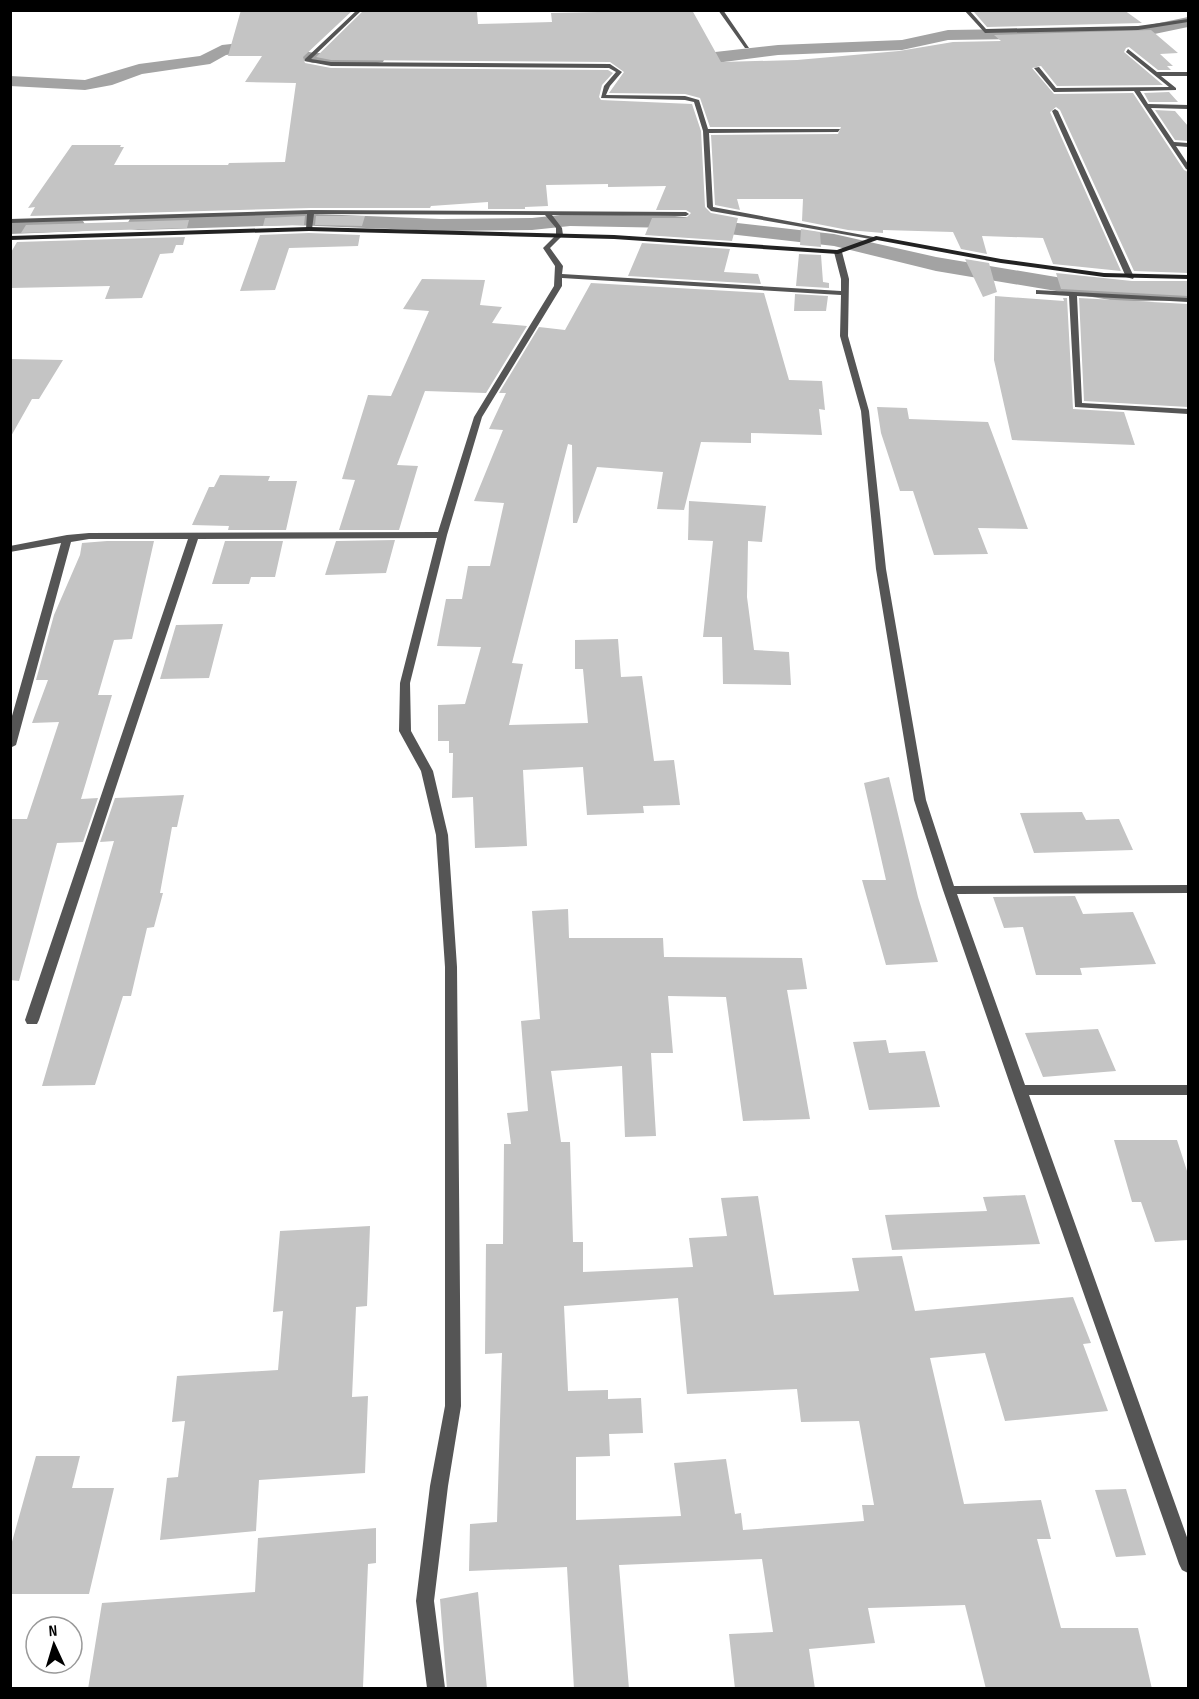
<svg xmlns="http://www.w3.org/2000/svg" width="1199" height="1699" font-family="'Sofia Sans Condensed',sans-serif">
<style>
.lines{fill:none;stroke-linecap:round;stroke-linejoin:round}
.canal{fill:#a3a3a3;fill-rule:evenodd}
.building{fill:#c4c4c4;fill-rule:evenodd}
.street{fill:#555;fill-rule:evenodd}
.secondary{fill:#222;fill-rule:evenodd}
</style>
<rect width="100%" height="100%" fill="#fff"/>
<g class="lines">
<path class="canal" d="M 1188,17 L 1188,27 L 1140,37 L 948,40 L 902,50 L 778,55 L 685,67 L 662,66 L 659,62 L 662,58 L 778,45 L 902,40 L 948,30 L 1140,27 Z
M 259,41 L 314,53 L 377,53 L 383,54 L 385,58 L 383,62 L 377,63 L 313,63 L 259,51 L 226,55 L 210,64 L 142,74 L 112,85 L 85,90 L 10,86 L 10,76 L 85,80 L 139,64 L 200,56 L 222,45 Z
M 292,213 L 441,219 L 532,218 L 570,214 L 675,216 L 834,234 L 936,257 L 1122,288 L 1188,286 L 1188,300 L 1122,302 L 936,271 L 834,246 L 675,228 L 570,226 L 532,230 L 441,231 L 292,225 L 138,230 L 130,229 L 127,224 L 130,219 L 138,218 Z
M 75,220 L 83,221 L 86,226 L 83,231 L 10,234 L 10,222 Z"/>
</g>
<path class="building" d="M 241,10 L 353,10 L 303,57 L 305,63 L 331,68 L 608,70 L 613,73 L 602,85 L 599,97 L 601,100 L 692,104 L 701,131 L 705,207 L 711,213 L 738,218 L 732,241 L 645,235 L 652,218 L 686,218 L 691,213 L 686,210 L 656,210 L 666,186 L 608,187 L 608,184 L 546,185 L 548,206 L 525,207 L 525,209 L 488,209 L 488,202 L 431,206 L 430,208 L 311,208 L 30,216 L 35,207 L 28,208 L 72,145 L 121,145 L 120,147 L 124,147 L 114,165 L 228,165 L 229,163 L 285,162 L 296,83 L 245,82 L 262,56 L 228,56 Z
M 364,10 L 477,12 L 478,24 L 552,22 L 551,13 L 692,10 L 721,62 L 797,60 L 899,51 L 953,42 L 1001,41 L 994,35 L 1151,30 L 1178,53 L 1160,54 L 1173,66 L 1167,66 L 1171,70 L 1158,70 L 1129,47 L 1126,48 L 1124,52 L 1163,85 L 1057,86 L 1041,66 L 1032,68 L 1054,94 L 1133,93 L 1184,170 L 1188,172 L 1188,273 L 1134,271 L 1060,110 L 1056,107 L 1050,112 L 1121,271 L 1053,264 L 1043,238 L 982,236 L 987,254 L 961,249 L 953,232 L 883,230 L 883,233 L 848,230 L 802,221 L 803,199 L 737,199 L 740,210 L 715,205 L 711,135 L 838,134 L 841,127 L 710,127 L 700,98 L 685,94 L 609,93 L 624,72 L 610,62 L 331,60 L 316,57 Z
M 1030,10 L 1124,10 L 1142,23 L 987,27 L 974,12 Z
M 1169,92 L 1178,102 L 1149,102 L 1144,93 Z
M 1155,110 L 1175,111 L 1188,126 L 1188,141 L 1175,140 Z
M 305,216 L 304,225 L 263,226 L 265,218 Z
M 316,216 L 365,216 L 362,226 L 315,225 Z
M 189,220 L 187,228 L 21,233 L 26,225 Z
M 801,229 L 820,232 L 821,247 L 800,245 Z
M 309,233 L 360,235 L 358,246 L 289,248 L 275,290 L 240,291 L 260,235 Z
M 185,237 L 183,245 L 176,245 L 173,253 L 160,254 L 142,298 L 105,299 L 110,286 L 10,288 L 10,254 L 17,242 Z
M 642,243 L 730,249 L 724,272 L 758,274 L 761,284 L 628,276 Z
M 799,254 L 821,255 L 823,282 L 829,283 L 829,288 L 796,286 Z
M 965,259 L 989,263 L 997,292 L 983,297 Z
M 1056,273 L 1132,281 L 1188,281 L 1188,296 L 1061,289 Z
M 422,279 L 485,280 L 480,305 L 502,307 L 492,323 L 527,326 L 486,393 L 425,391 L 397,465 L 418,466 L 399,530 L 339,530 L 355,480 L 342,479 L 368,395 L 391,396 L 429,311 L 403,309 Z
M 591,283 L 764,293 L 789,380 L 822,381 L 825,410 L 819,409 L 822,435 L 751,433 L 751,443 L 701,442 L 684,510 L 657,509 L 663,472 L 597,467 L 577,523 L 573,523 L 572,445 L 568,444 L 512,663 L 523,664 L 509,725 L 588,723 L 583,669 L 575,669 L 575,640 L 618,639 L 621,677 L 642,676 L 654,761 L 674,760 L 680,805 L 643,806 L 644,813 L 587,815 L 583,767 L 523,770 L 527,846 L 475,848 L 473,797 L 452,798 L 453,753 L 449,753 L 449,741 L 438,741 L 438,705 L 465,704 L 481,647 L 437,646 L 446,599 L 462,599 L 468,566 L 490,566 L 504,503 L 474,501 L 503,430 L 489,429 L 506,393 L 499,393 L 539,327 L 565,330 Z
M 795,294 L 828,296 L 826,311 L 794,311 Z
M 995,296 L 1064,301 L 1063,298 L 1067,298 L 1073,409 L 1124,412 L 1135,445 L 1012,440 L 994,360 Z
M 1079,298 L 1188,304 L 1188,407 L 1084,401 Z
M 10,359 L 63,360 L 39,399 L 32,399 L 10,438 Z
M 877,407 L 907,408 L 909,419 L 988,422 L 1028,529 L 978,528 L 988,554 L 934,555 L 913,491 L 900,491 L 881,433 Z
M 220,475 L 270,476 L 268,481 L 297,481 L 286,530 L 228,530 L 229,526 L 192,525 L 209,487 L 214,487 Z
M 689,501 L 766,506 L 762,542 L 748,541 L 747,597 L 754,650 L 789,652 L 791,685 L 723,684 L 722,637 L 703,637 L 713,541 L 688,540 Z
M 395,540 L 386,573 L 325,575 L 336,541 Z
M 107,541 L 154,541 L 132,639 L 114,640 L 98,695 L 112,695 L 81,799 L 98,798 L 83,842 L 57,843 L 19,981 L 10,980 L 10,819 L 27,819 L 59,722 L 32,723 L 48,680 L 36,680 L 54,615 L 80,555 L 82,543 Z
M 225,541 L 283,541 L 275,577 L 251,577 L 249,584 L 212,584 Z
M 223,624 L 209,678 L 160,679 L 176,625 Z
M 889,777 L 918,897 L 938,962 L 886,965 L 862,880 L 886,880 L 864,783 Z
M 184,795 L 177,827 L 172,827 L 160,893 L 163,893 L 154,927 L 147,928 L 131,996 L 123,996 L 95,1085 L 42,1086 L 114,841 L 100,842 L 115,798 Z
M 1082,812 L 1086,820 L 1119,819 L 1133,850 L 1034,853 L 1020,813 Z
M 1075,896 L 1083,914 L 1133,912 L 1156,964 L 1080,968 L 1082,975 L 1036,975 L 1023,927 L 1004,928 L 993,897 Z
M 568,909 L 569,938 L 663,938 L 664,957 L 802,958 L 807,989 L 787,990 L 810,1119 L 743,1121 L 726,997 L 668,996 L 673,1053 L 651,1053 L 656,1136 L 625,1137 L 622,1066 L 551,1071 L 561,1142 L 570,1142 L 573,1242 L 583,1242 L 583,1272 L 693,1267 L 689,1238 L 727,1236 L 721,1198 L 758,1196 L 774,1295 L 859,1291 L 852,1258 L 902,1256 L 915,1311 L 1073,1297 L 1091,1343 L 1083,1344 L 1108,1411 L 1005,1421 L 985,1353 L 930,1358 L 964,1504 L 1041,1500 L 1051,1539 L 1037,1539 L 1061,1628 L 1138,1628 L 1152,1689 L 986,1689 L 965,1605 L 868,1608 L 875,1643 L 809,1649 L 815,1689 L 735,1689 L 729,1634 L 773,1632 L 762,1559 L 619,1565 L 629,1689 L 574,1689 L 567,1567 L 469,1571 L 470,1524 L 497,1522 L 502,1353 L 485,1354 L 486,1244 L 503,1244 L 504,1144 L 511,1144 L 507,1113 L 528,1111 L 521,1021 L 540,1019 L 532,911 ZM 678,1298 L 687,1394 L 797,1389 L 801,1422 L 859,1421 L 874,1505 L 862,1505 L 864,1521 L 743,1530 L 741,1513 L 735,1514 L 726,1459 L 674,1463 L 681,1516 L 576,1520 L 576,1457 L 610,1456 L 609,1434 L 643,1433 L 641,1398 L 608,1399 L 608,1390 L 568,1391 L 564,1306 Z
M 1098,1029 L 1116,1071 L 1043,1077 L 1025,1033 Z
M 886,1040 L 889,1053 L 925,1051 L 940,1107 L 869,1110 L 853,1042 Z
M 1114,1140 L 1177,1140 L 1188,1174 L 1188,1240 L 1155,1242 L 1141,1202 L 1132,1202 Z
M 1025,1195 L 1040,1244 L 892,1250 L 885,1215 L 987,1211 L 983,1197 Z
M 370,1226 L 367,1306 L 356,1307 L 352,1397 L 368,1396 L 365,1473 L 259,1480 L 256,1531 L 160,1540 L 167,1478 L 178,1477 L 185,1421 L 172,1422 L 177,1376 L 278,1370 L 283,1311 L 273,1312 L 280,1231 Z
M 36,1456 L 80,1456 L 72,1488 L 114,1488 L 89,1594 L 10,1594 L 10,1549 Z
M 1126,1489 L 1146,1555 L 1116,1557 L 1095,1490 Z
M 376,1528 L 376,1563 L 368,1564 L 363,1687 L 88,1689 L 102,1603 L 255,1592 L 258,1538 Z
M 478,1592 L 487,1689 L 447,1689 L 440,1599 Z"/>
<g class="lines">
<path class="street" d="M 357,10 L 362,10 L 311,59 L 331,62 L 610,64 L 622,72 L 610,86 L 606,95 L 685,96 L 699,100 L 708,129 L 840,129 L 838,132 L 709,133 L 713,207 L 879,238 L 876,240 L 711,211 L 707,207 L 703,131 L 694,102 L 685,100 L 601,98 L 604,86 L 616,72 L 609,68 L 331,66 L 305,61 L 305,59 Z
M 718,10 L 723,10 L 749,48 L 745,48 Z
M 964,10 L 969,10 L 986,29 L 1138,26 L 1188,19 L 1188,22 L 1138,30 L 985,33 Z
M 1128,49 L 1157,72 L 1188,72 L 1188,76 L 1161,76 L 1176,88 L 1176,90 L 1140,91 L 1148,104 L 1188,105 L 1188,109 L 1151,108 L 1174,142 L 1188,143 L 1188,147 L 1176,146 L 1188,164 L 1188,170 L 1186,169 L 1134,91 L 1054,92 L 1034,68 L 1039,67 L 1056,88 L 1169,87 L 1126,52 Z
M 1055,109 L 1058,111 L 1134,277 L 1133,279 L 1126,277 L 1052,111 Z
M 311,210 L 686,212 L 689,214 L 686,216 L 552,215 L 562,228 L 563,235 L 550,248 L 563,266 L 562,274 L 841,291 L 841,279 L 834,252 L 838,250 L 842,252 L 849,279 L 848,336 L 869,411 L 886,569 L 926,800 L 954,886 L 1188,885 L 1188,893 L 957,894 L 1025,1085 L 1188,1085 L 1188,1095 L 1029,1095 L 1188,1540 L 1188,1573 L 1182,1570 L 1179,1564 L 1012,1090 L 943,890 L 914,800 L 876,569 L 861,411 L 840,336 L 841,295 L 562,278 L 562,286 L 482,417 L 447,535 L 410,683 L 411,731 L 433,771 L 448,835 L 457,967 L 461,1406 L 448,1486 L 434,1601 L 445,1688 L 427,1688 L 416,1601 L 430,1486 L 445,1406 L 445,967 L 436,835 L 421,771 L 399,731 L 400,683 L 437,538 L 198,539 L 39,1020 L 37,1024 L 27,1024 L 25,1020 L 188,539 L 89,539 L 71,542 L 16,745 L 10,748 L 10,723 L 61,543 L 10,552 L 10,546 L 67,535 L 89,533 L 438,532 L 474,417 L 554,286 L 555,266 L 543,248 L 556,235 L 556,228 L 545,215 L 314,214 L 312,229 L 309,231 L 306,229 L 307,214 L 10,223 L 10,219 Z
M 1036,290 L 1188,298 L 1188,302 L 1077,296 L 1082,403 L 1188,409 L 1188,414 L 1075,407 L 1069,296 L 1039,294 L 1036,294 Z"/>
<path class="secondary" d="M 309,227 L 614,235 L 837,250 L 876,236 L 1001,259 L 1104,273 L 1188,275 L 1188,279 L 1104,277 L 1001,263 L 877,240 L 838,254 L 614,239 L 309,231 L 10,240 L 10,236 Z"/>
</g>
<rect width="1199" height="1699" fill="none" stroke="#000000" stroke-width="24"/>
<g transform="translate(54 1645) rotate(356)"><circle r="28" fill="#ffffff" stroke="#999999" stroke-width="1.5"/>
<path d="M0-4.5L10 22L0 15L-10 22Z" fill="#000000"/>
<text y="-9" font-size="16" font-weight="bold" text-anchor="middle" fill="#000000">N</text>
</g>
</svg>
